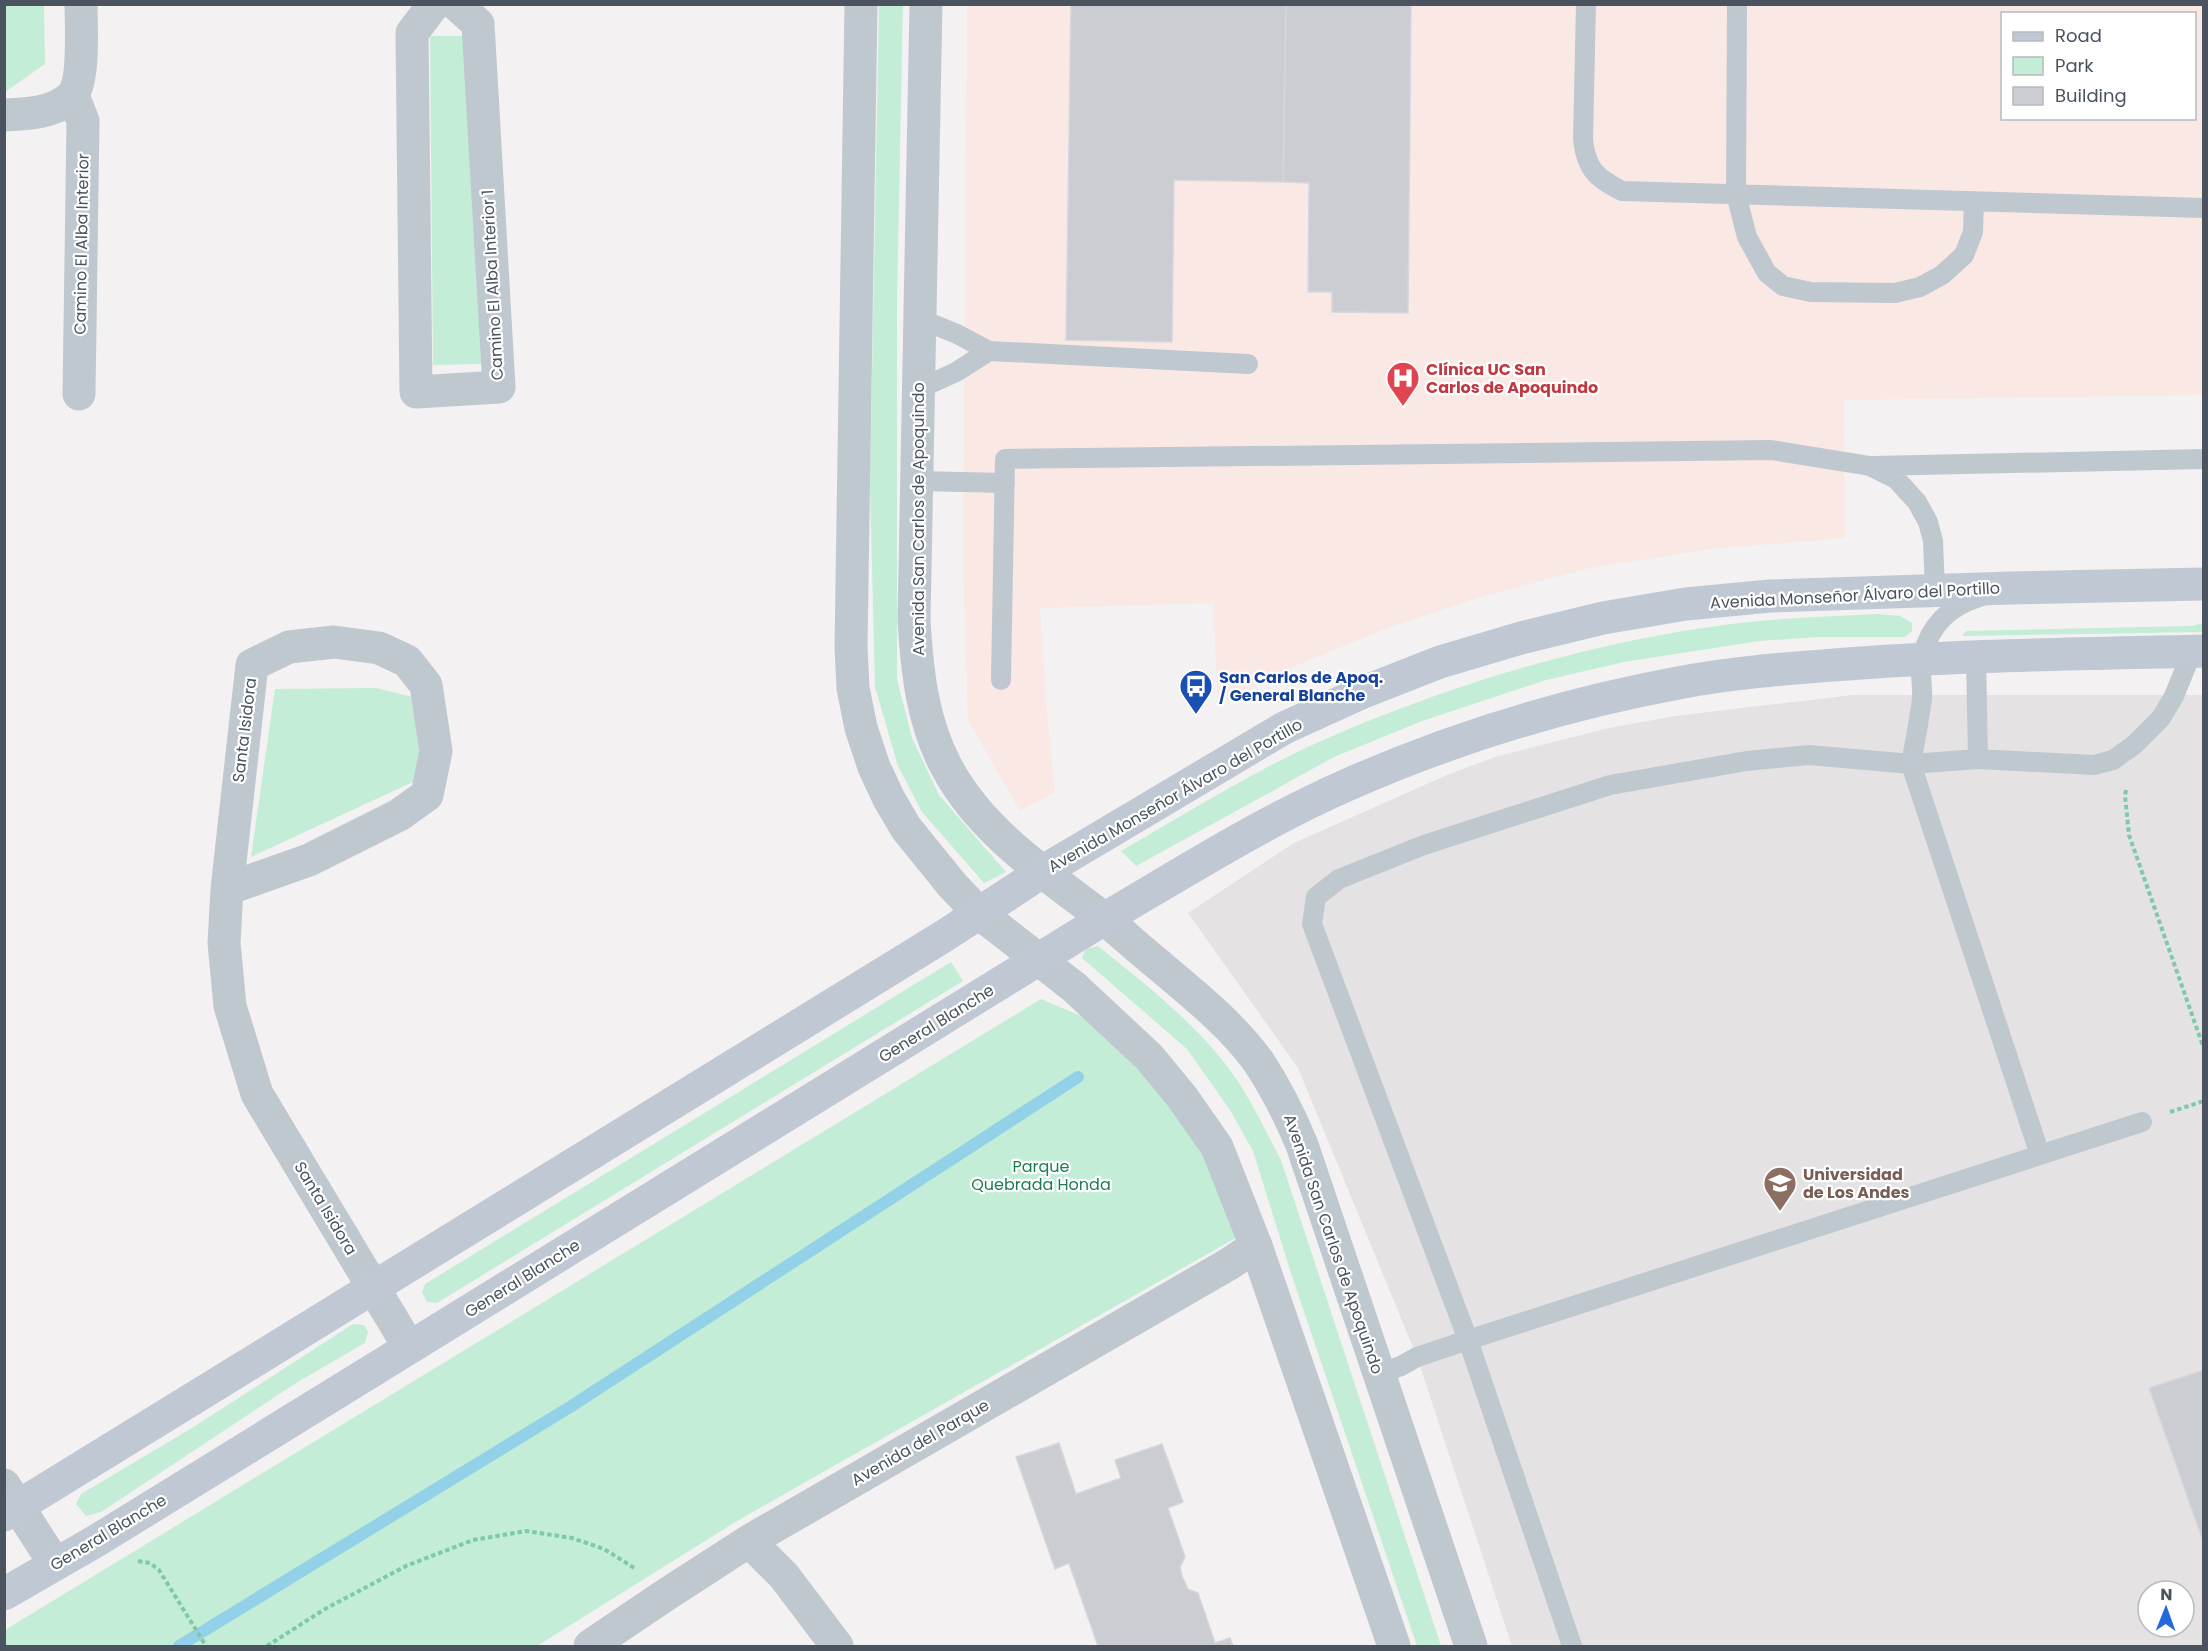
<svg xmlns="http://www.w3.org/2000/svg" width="2208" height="1651" font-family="Poppins,sans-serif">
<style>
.education{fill:#e4e2e3;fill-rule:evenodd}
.medical{fill:#fae8e4;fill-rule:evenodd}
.green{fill:#c3edd6}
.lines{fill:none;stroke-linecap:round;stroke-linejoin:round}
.stream{stroke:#93d1e8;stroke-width:12}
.building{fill:#cbcdd3;stroke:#d6d7dc;stroke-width:1.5}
.path{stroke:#7dcaa8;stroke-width:4;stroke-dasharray:4.5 3;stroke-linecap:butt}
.service{stroke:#c0c8cf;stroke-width:20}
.minor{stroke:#c0c8cf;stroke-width:33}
.tertiary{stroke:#c0c8cf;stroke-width:33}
.secondary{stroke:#c0c8d3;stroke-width:33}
.labels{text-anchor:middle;stroke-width:4.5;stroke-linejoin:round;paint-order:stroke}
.street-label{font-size:16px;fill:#4a535e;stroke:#fff}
.health-label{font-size:16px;font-weight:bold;fill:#be3a42;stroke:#fff;text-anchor:start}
.transit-label{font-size:16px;font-weight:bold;fill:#164399;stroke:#fff;text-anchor:start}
.park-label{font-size:16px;fill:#1d7d52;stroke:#fff}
.education-label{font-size:16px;font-weight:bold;fill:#785e54;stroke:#fff;text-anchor:start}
</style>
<rect width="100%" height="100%" fill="#f3f1f1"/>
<path class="education" d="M 1853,695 L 2203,695 L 2203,1646 L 1512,1646 L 1417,1357 L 1298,1068 L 1188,913 L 1294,843 L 1447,775 L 1498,756 L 1609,728 L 1675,716 ZM 2148,1591 L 2184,1591 L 2184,1627 L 2148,1627 Z"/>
<path class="medical" d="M 967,5 L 2203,5 L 2203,395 L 1844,400 L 1845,538 L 1710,549 L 1590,568 L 1484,596 L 1390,627 L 1295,666 L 1218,705 L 1213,603 L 1040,608 L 1047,711 L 1055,792 L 1020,811 L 968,720 L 963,562 ZM 2002,14 L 2194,14 L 2194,118 L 2002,118 Z"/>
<path class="green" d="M 5,4 L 44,5 L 45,64 L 5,92 Z
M 903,4 L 897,299 L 897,679 L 912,738 L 939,795 L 1006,872 L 984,883 L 922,812 L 898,766 L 875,687 L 870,485 L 879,5 Z
M 430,36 L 478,36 L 481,364 L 433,365 Z
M 1877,614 L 1900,616 L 1912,623 L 1912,631 L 1905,637 L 1818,637 L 1759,641 L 1624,662 L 1546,680 L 1422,721 L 1334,757 L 1136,866 L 1121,851 C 1194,809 1266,763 1344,731 C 1462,682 1584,645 1710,627 C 1765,618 1822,617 1877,614 Z
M 2204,623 L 2203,632 L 1963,636 L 1963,634 L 1967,631 L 2191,626 Z
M 376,688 L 412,697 L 428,775 L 251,857 L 275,689 Z
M 1098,946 C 1150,988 1209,1033 1244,1091 C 1258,1114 1269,1138 1281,1160 L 1441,1646 L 1417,1646 L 1292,1276 L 1253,1151 L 1230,1110 L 1187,1049 L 1082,958 L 1086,949 Z
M 951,962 L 963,981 L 437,1303 L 427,1302 L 422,1292 L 425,1284 Z
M 1041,999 L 1126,1035 L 1217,1147 L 1248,1231 L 737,1521 L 537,1646 L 5,1646 L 5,1630 Z
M 353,1324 L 364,1325 L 368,1332 L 365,1343 L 296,1383 L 101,1512 L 86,1516 L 76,1504 L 81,1494 L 192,1428 Z"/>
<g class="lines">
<path class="stream" d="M 179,1646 L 570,1407 L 1078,1077"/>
</g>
<path class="building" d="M 1071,4 L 1286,4 L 1283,182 L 1174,180 L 1172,342 L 1066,340 Z
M 1286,4 L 1411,4 L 1408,313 L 1332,312 L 1332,292 L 1308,292 L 1309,183 L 1283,182 Z
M 2204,1370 L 2204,1544 L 2149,1388 Z
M 1059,1443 L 1076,1494 L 1121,1478 L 1115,1460 L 1162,1444 L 1183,1502 L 1168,1508 L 1185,1557 L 1180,1567 L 1182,1576 L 1188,1589 L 1198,1593 L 1215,1643 L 1230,1638 L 1233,1646 L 1098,1646 L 1069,1563 L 1055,1569 L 1016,1457 Z"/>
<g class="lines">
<path class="path" d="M 2126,790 L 2125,796 L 2129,835 L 2204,1049
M 2170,1112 L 2204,1101
M 138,1561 L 150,1563 L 159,1570 L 206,1646
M 267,1646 L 325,1609 L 406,1566 L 473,1540 L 526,1531 L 572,1538 L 604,1549 L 636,1569"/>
<path class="service" d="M 1586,4 L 1583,139 C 1586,169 1596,178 1622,191 L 2204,208
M 1737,4 L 1736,194 L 1747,237 L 1767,273 L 1783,286 L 1811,292 L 1895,293 L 1920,287 L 1942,275 L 1964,255 L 1973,232 L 1974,201
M 920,319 L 957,334 L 989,351 L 1248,364
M 919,389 L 956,372 L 989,351
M 1873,466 L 2204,459
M 917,481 L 1005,483
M 1980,597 C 1949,606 1930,625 1922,657 C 1919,670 1923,686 1922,699 C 1919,721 1915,742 1911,764 L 1978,759 L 2094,765 L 2113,760 L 2134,745 L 2161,718 L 2174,696 L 2192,652
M 1976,657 L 1978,759
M 1001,680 L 1005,459 L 1771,450 L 1870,466 L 1896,479 L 1917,502 L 1928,522 L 1933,541 L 1935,590
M 1378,1374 L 1401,1366 L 1417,1357 L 1468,1340 L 2142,1122
M 1572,1646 L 1468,1340 L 1312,924 L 1316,897 L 1339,879 L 1424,845 L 1610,785 L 1747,761 L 1809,755 L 1911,764 L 2040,1155"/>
<path class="minor" d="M 434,4 L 412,33 L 416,392 L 499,387 L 478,24 L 456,4
M 73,96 L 83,121 L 79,394
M 4,115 C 27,114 54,113 71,97 C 85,83 81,24 81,4
M 227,889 L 309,860 L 399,815 L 427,795 L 436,751 L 426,685 L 407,661 L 379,648 L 334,642 L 289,647 L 252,665 L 227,889 L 224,943 L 230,1006 L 257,1094 L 409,1347
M 4,1485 L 55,1564
M 749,1541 L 784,1576 L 837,1646
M 590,1646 L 664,1596 L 749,1541 L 1229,1264 L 1256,1246"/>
<path class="tertiary" d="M 861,4 L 851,647 L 853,688 L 861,728 L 874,767 L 889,799 L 906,828 L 953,886 L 979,913 L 1074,987 L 1149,1057 L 1182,1097 L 1217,1147 L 1256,1246 L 1394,1646
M 926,4 L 914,620 C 917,670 922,721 946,766 C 980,831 1044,873 1101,916 C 1121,932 1140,950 1160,966 C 1194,995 1231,1024 1258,1061 C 1276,1088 1290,1116 1302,1145 L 1471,1646"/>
<path class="secondary" d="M 4,1515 L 944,936 L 1042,872 L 1284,728 L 1361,693 L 1440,662 L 1521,638 L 1603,618 L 1686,604 L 1770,596 L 2011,588 L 2204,584
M 4,1594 L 96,1541 L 1104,919 C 1184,872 1263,822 1347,785 C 1453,738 1565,704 1678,683 C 1729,673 1782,669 1834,665 C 1956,655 2080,654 2204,651"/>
</g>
<defs>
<symbol id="hospital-pin" viewBox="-11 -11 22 30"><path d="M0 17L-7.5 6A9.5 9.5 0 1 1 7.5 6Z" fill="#e0444e" stroke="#fff"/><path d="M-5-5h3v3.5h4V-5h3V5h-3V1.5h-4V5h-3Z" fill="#fff"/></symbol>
<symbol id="bus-pin" viewBox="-11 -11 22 30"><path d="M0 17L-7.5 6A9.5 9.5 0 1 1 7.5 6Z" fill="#1a4fb4" stroke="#fff"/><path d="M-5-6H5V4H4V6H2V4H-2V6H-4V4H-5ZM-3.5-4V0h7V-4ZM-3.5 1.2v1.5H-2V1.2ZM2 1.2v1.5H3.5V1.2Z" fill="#fff"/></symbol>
<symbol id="university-pin" viewBox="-11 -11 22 30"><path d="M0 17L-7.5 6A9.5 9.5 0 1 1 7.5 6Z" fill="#8d6e63" stroke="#fff"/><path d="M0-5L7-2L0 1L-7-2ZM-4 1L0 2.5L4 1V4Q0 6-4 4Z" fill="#fff"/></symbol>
</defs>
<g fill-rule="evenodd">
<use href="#hospital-pin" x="1384" y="359" width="38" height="52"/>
<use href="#bus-pin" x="1177" y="667" width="38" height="52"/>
<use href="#university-pin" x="1761" y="1164" width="38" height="52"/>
</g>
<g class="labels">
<g class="street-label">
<text transform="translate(81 244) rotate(-89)" y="6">Camino El Alba Interior</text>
<text transform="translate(492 285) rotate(-93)" y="6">Camino El Alba Interior 1</text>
<text transform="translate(918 519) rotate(-90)" y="6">Avenida San Carlos de Apoquindo</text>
<text transform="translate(1855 595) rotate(-3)" y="6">Avenida Monseñor Álvaro del Portillo</text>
<text transform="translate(244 730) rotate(-83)" y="6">Santa Isidora</text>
<text transform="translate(1175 795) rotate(-30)" y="6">Avenida Monseñor Álvaro del Portillo</text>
<text transform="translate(936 1023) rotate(-32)" y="6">General Blanche</text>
<text transform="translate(326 1208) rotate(59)" y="6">Santa Isidora</text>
<text transform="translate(1334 1244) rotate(71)" y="6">Avenida San Carlos de Apoquindo</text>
<text transform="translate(522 1278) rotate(-32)" y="6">General Blanche</text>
<text transform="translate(920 1442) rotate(-30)" y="6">Avenida del Parque</text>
<text transform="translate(108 1532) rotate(-31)" y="6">General Blanche</text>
</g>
<g class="health-label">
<text x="1426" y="375">Clínica UC San<tspan x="1426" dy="18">Carlos de Apoquindo</tspan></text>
</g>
<g class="transit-label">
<text x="1219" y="683">San Carlos de Apoq.<tspan x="1219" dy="18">/ General Blanche</tspan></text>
</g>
<g class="park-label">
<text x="1041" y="1172">Parque<tspan x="1041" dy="18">Quebrada Honda</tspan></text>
</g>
<g class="education-label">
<text x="1803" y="1180">Universidad<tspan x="1803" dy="18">de Los Andes</tspan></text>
</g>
</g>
<rect width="2208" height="1651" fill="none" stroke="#4a535e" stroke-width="12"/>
<rect x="2001" y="12" width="195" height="108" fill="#ffffff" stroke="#b7babf" stroke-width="1.5"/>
<rect x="2013" y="32" width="30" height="9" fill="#c0c8d3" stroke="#b7babf" stroke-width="1.5"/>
<text x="2055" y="42" font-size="18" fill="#4a535e">Road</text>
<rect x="2013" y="57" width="30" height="18" fill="#c3edd6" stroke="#b7babf" stroke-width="1.5"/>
<text x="2055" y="72" font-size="18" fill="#4a535e">Park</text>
<rect x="2013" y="87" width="30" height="18" fill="#cbcdd3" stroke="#b7babf" stroke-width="1.5"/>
<text x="2055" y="102" font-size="18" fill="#4a535e">Building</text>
<g transform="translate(2166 1609) rotate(1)"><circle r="28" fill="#ffffff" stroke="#b7babf" stroke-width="1.5"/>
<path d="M0-4.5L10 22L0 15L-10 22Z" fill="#2469db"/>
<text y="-9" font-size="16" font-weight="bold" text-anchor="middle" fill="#4a535e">N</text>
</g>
</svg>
